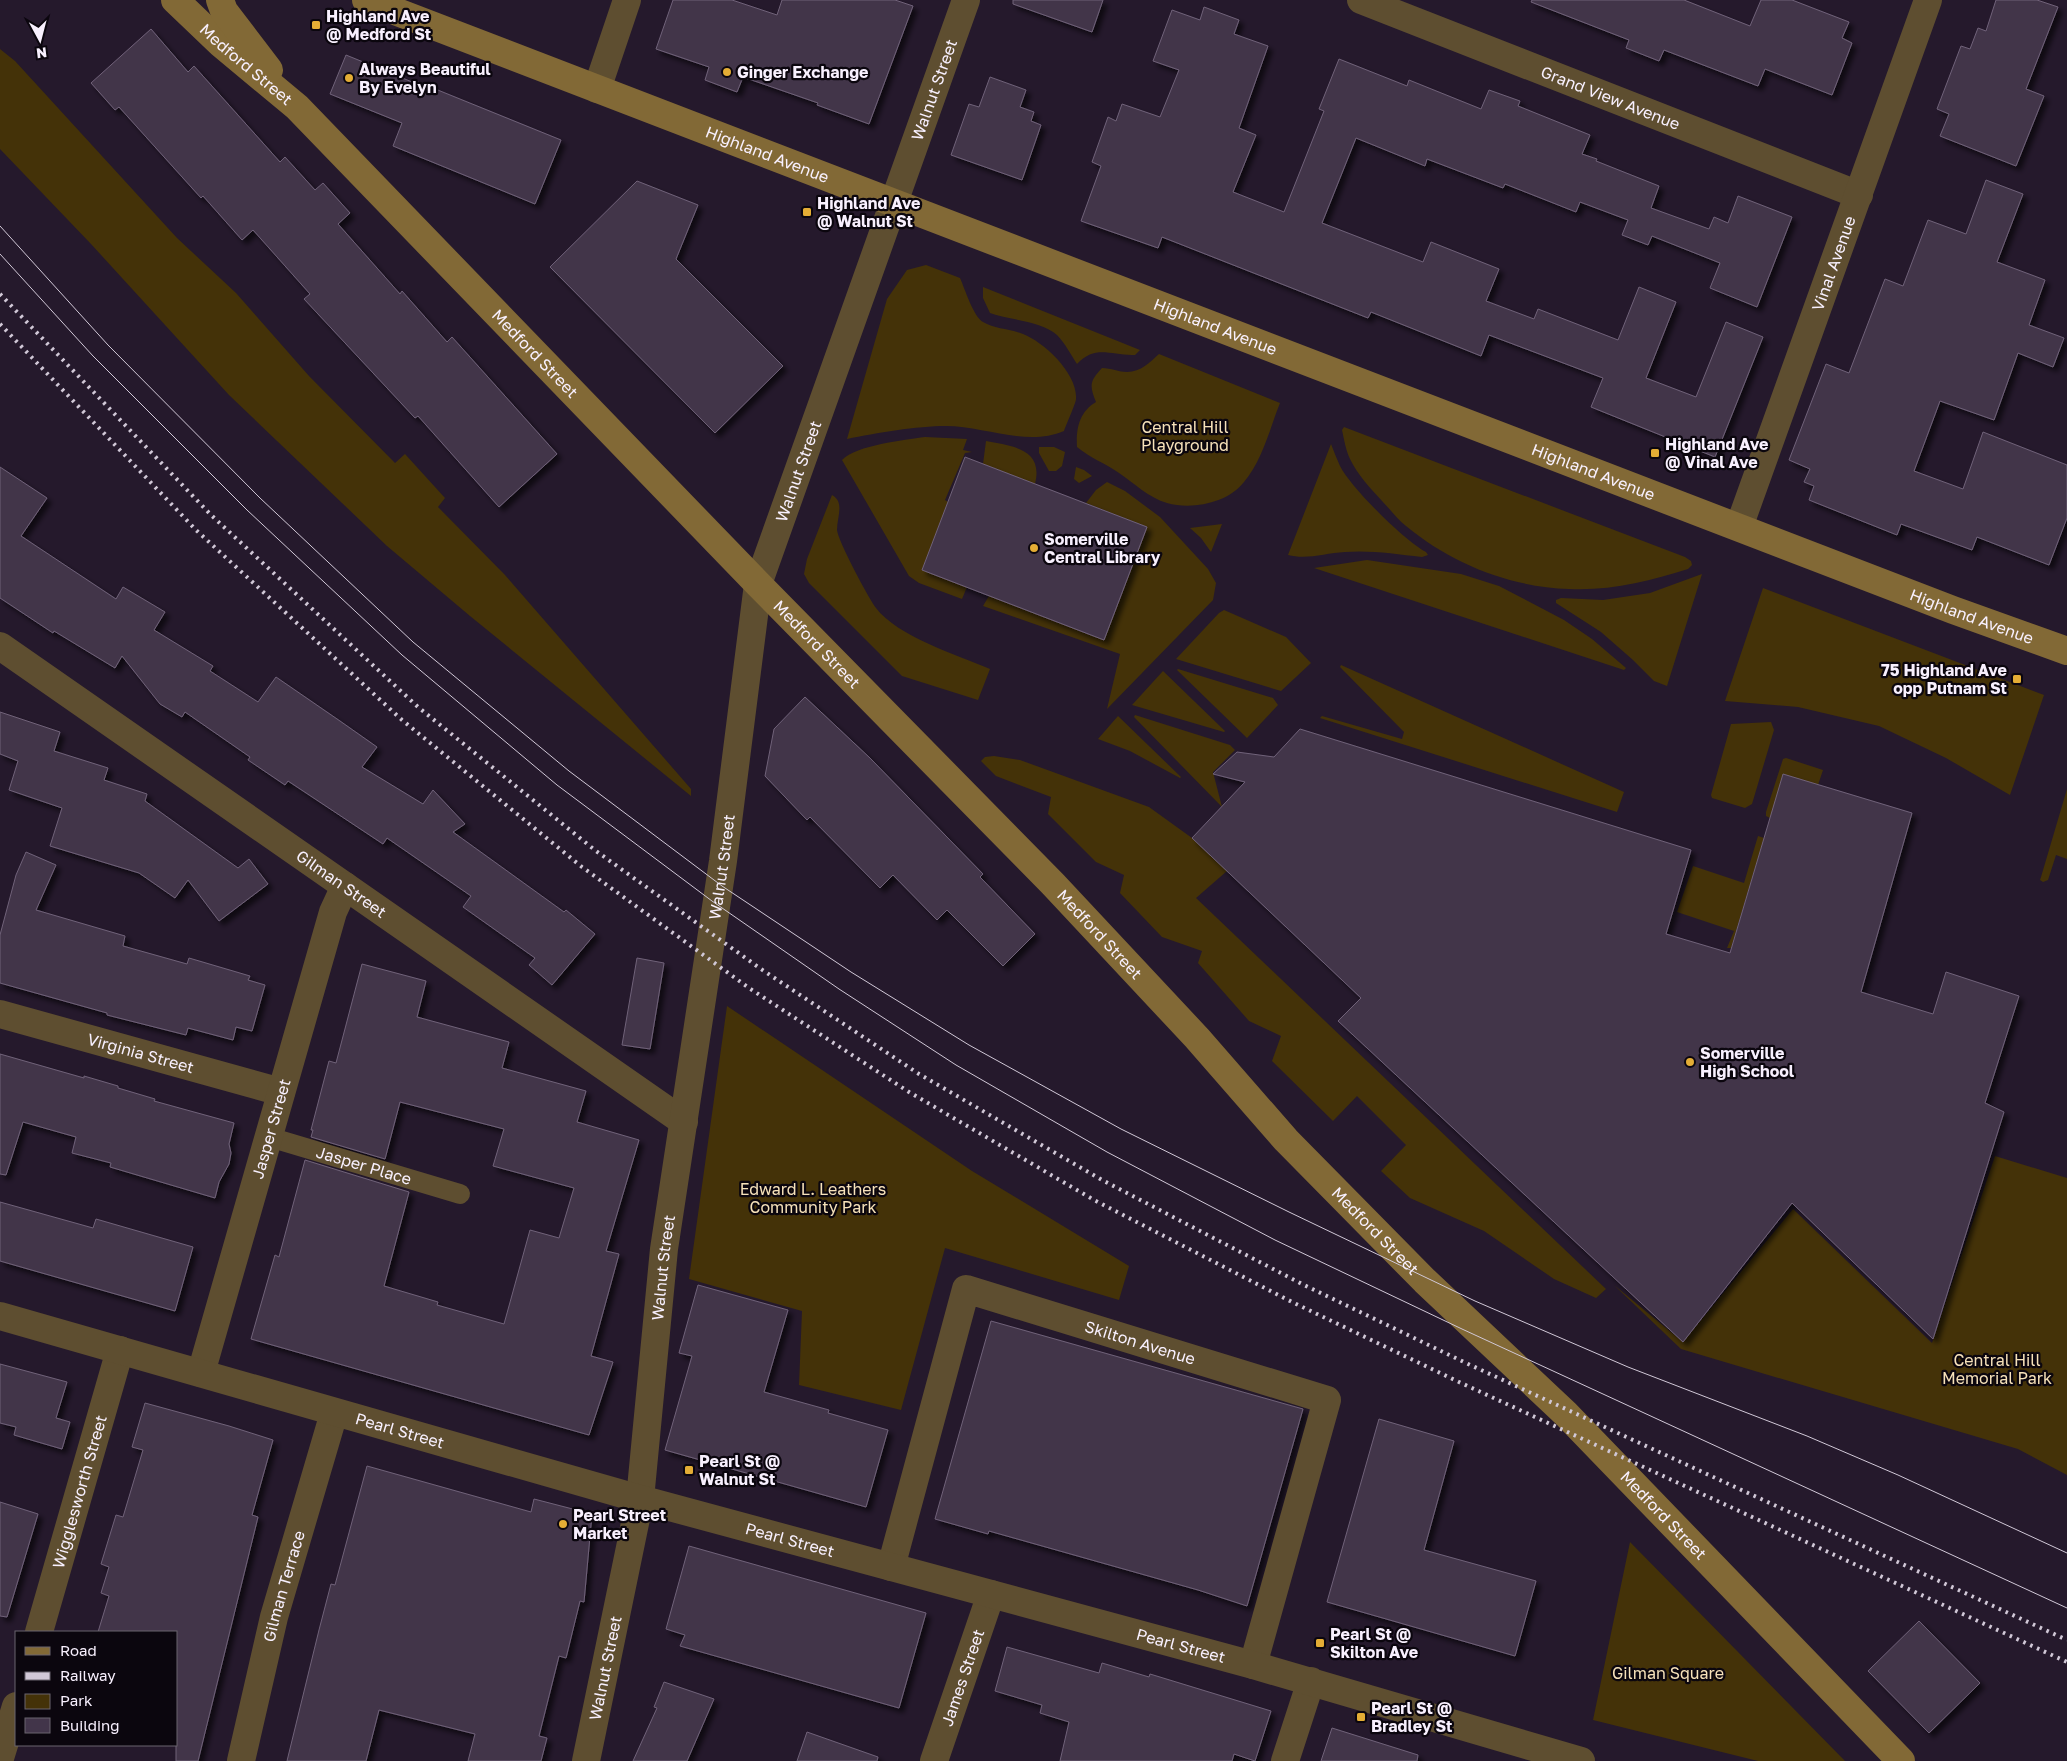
<svg xmlns="http://www.w3.org/2000/svg" width="2067" height="1761" font-family="'Golos Text',sans-serif">
<style>
.green{fill:#443208}
.building{fill:#42354a;stroke:#706279;filter:url(#shadow)}
.lines{fill:none;stroke-linecap:round;stroke-linejoin:round}
.service{stroke:#5e4e30;stroke-width:20}
.minor{stroke:#5e4e30;stroke-width:28}
.tertiary{stroke:#5e4e30;stroke-width:28}
.secondary{stroke:#826936;stroke-width:28}
.tram{stroke:#d1c8d7;stroke-width:1}
.rail{stroke:#d1c8d7;stroke-width:4;stroke-dasharray:2.5 5;stroke-linecap:butt}
.poi-dot{fill:#e4ad35;stroke:#0b060e;stroke-width:2}
.labels{text-anchor:middle;stroke-width:4.5;stroke-linejoin:round;paint-order:stroke}
.poi-label{font-size:16px;font-weight:bold;fill:#f8f0fe;stroke:#0b060e;text-anchor:start}
.street-label{font-size:16px;fill:#f8f0fe;stroke:#0b060e}
.park-label{font-size:16px;fill:#f7e2ba;stroke:#0b060e}
</style>
<defs>
<filter id="shadow"><feDropShadow dx="4.5" dy="4.5" stdDeviation="2.5" flood-color="#0009"/></filter>
</defs>
<rect width="100%" height="100%" fill="#25192c"/>
<path class="green" d="M 0,49 L 15,61 L 177,238 L 236,293 L 309,376 L 395,463 L 405,454 L 445,498 L 438,507 L 505,575 L 691,789 L 691,796 L 470,616 L 387,546 L 229,395 L 91,244 L 0,149 Z
M 926,265 L 960,278 C 965,289 973,316 983,322 C 995,329 1011,329 1023,334 C 1044,342 1078,374 1076,399 C 1076,403 1066,425 1064,431 C 1027,447 984,426 946,426 C 917,426 876,433 847,439 L 887,299 L 907,270 Z
M 983,287 L 1140,350 L 1135,355 C 1111,356 1096,344 1077,364 C 1071,355 1065,343 1057,335 C 1042,321 1009,320 990,313 L 983,298 Z
M 1159,354 L 1280,403 C 1270,428 1262,461 1244,482 C 1228,503 1192,510 1167,503 C 1149,498 1134,483 1119,473 C 1105,463 1090,458 1077,447 C 1076,429 1079,412 1096,402 C 1089,385 1090,381 1102,368 C 1111,368 1119,372 1127,372 C 1141,372 1150,362 1159,354 Z
M 1344,427 L 1685,557 L 1691,561 L 1692,565 L 1688,569 C 1650,581 1610,591 1569,589 C 1510,587 1452,564 1406,526 C 1397,519 1390,509 1382,501 C 1371,489 1357,474 1350,459 C 1346,451 1344,439 1342,430 Z
M 925,437 L 967,439 L 963,450 L 972,452 L 965,453 L 945,500 L 948,502 L 922,570 L 967,587 L 962,599 L 919,583 L 909,576 L 842,460 C 857,445 904,440 925,437 Z
M 986,441 C 1011,446 1044,448 1035,484 L 983,464 Z
M 1331,444 C 1334,452 1337,459 1340,466 C 1351,488 1405,541 1426,552 L 1428,555 L 1422,557 C 1396,554 1370,550 1345,552 C 1325,553 1307,560 1288,555 Z
M 1039,447 L 1054,447 L 1065,452 L 1062,466 L 1056,471 L 1049,471 L 1039,453 Z
M 1076,467 L 1084,470 L 1092,476 L 1079,483 L 1074,479 Z
M 1107,482 L 1125,491 L 1160,517 L 1208,569 L 1216,583 L 1213,600 L 1107,709 L 1120,654 L 983,606 L 989,596 L 1104,640 L 1147,527 L 1086,503 L 1096,490 Z
M 832,495 C 845,502 837,517 837,530 C 838,541 868,597 876,608 C 897,636 957,655 990,669 L 978,700 L 902,676 L 809,583 L 804,574 L 807,559 Z
M 1222,524 L 1211,552 L 1201,538 L 1190,528 Z
M 1367,560 L 1461,574 L 1499,586 L 1564,620 L 1592,639 L 1626,668 L 1624,670 L 1621,669 L 1314,568 Z
M 1702,574 L 1667,686 L 1654,681 L 1633,660 L 1601,632 L 1556,603 L 1556,600 L 1561,598 L 1603,600 L 1650,593 Z
M 1763,588 L 2044,695 L 2010,795 L 1946,758 L 1879,726 L 1798,707 L 1725,701 Z
M 1224,610 L 1286,637 L 1311,663 L 1281,691 L 1176,659 L 1219,613 Z
M 1341,665 L 1624,792 L 1617,812 L 1320,718 L 1322,716 L 1402,739 L 1404,732 L 1340,667 Z
M 1178,669 L 1273,698 L 1278,705 L 1247,738 L 1177,670 Z
M 1163,671 L 1225,731 L 1224,732 L 1132,705 Z
M 1135,715 L 1230,745 L 1235,750 L 1213,772 L 1222,807 L 1134,717 Z
M 1118,716 L 1181,777 L 1180,778 L 1130,751 L 1098,739 Z
M 1771,722 L 1774,730 L 1752,804 L 1745,808 L 1712,798 L 1711,795 L 1731,724 Z
M 994,756 L 1020,760 L 1149,807 L 1192,838 L 1227,871 L 1196,898 L 1606,1289 L 1596,1298 L 1554,1279 L 1484,1231 L 1410,1198 L 1381,1171 L 1406,1145 L 1357,1096 L 1333,1121 L 1272,1061 L 1281,1036 L 1249,1021 L 1198,963 L 1202,951 L 1162,937 L 1120,893 L 1124,875 L 1096,862 L 1048,814 L 1051,797 L 996,776 L 981,761 L 985,757 Z
M 1786,758 L 1823,770 L 1818,785 L 1770,818 L 1766,816 L 1766,812 L 1783,759 Z
M 2067,789 L 2067,859 L 2056,855 L 2048,880 L 2043,882 L 2040,880 L 2041,877 Z
M 1758,836 L 1764,838 L 1731,948 L 1727,948 L 1734,931 L 1677,912 L 1693,866 L 1744,883 Z
M 727,1006 L 972,1171 L 1129,1266 L 1119,1300 L 945,1248 L 901,1410 L 799,1385 L 802,1311 L 689,1279 Z
M 1995,1156 L 2067,1178 L 2067,1475 L 2018,1449 L 1681,1349 L 1614,1285 L 1683,1342 L 1793,1209 L 1932,1343 Z
M 1630,1542 L 1845,1761 L 1758,1761 L 1593,1720 Z"/>
<path class="building" d="M 673,0 L 732,0 L 777,15 L 782,0 L 895,0 L 913,6 L 869,124 L 817,105 L 818,103 L 743,77 L 737,92 L 705,80 L 709,67 L 656,49 Z
M 1013,0 L 1103,0 L 1092,32 L 1013,4 Z
M 1532,0 L 1684,0 L 1750,26 L 1761,0 L 1792,0 L 1849,22 L 1842,38 L 1852,43 L 1832,95 L 1765,69 L 1758,86 L 1664,50 L 1659,61 L 1626,48 L 1629,40 L 1531,2 Z
M 1996,0 L 2037,0 L 2058,7 L 2026,89 L 2044,96 L 2016,166 L 1940,136 L 1949,114 L 1937,109 L 1961,46 L 1970,49 L 1978,28 L 1986,31 Z
M 1204,7 L 1239,20 L 1234,34 L 1268,46 L 1239,128 L 1256,135 L 1233,192 L 1284,212 L 1324,111 L 1319,109 L 1339,59 L 1407,86 L 1409,80 L 1481,109 L 1489,90 L 1520,101 L 1518,106 L 1590,135 L 1582,154 L 1597,159 L 1596,161 L 1659,186 L 1651,208 L 1709,229 L 1714,217 L 1728,223 L 1738,196 L 1792,217 L 1757,307 L 1710,288 L 1720,263 L 1652,236 L 1648,245 L 1622,235 L 1628,220 L 1580,202 L 1576,212 L 1505,184 L 1503,188 L 1427,159 L 1425,166 L 1356,138 L 1322,223 L 1423,262 L 1431,242 L 1499,269 L 1486,301 L 1534,319 L 1538,309 L 1618,340 L 1639,287 L 1676,302 L 1646,378 L 1696,397 L 1726,322 L 1763,337 L 1715,457 L 1591,407 L 1603,378 L 1489,335 L 1481,356 L 1371,312 L 1368,318 L 1162,237 L 1158,248 L 1081,221 L 1101,166 L 1092,162 L 1108,117 L 1116,121 L 1122,104 L 1160,117 L 1179,70 L 1153,61 L 1172,10 L 1200,20 Z
M 151,29 L 188,72 L 194,66 L 280,162 L 285,157 L 315,190 L 323,183 L 350,213 L 338,224 L 400,294 L 402,291 L 447,342 L 452,337 L 557,454 L 499,507 L 418,416 L 415,418 L 304,299 L 310,294 L 253,230 L 242,240 L 203,196 L 201,198 L 119,107 L 115,110 L 91,83 Z
M 346,55 L 417,84 L 418,82 L 561,140 L 535,204 L 393,146 L 402,123 L 330,94 Z
M 990,77 L 1026,90 L 1020,107 L 1034,112 L 1031,121 L 1041,125 L 1022,180 L 951,155 L 969,104 L 979,107 Z
M 1986,180 L 2023,194 L 1997,262 L 2045,280 L 2029,325 L 2064,338 L 2053,367 L 2018,353 L 1994,420 L 1940,401 L 1914,471 L 1963,489 L 1983,432 L 2067,465 L 2067,518 L 2049,565 L 1977,537 L 1972,550 L 1901,524 L 1897,535 L 1809,500 L 1814,486 L 1804,482 L 1810,469 L 1789,460 L 1826,364 L 1849,373 L 1885,279 L 1903,286 L 1928,220 L 1966,234 Z
M 637,181 L 698,205 L 676,259 L 783,366 L 715,433 L 550,267 Z
M 965,457 L 1147,527 L 1104,640 L 922,570 Z
M 0,467 L 47,498 L 21,536 L 116,599 L 123,587 L 165,612 L 154,630 L 213,666 L 210,671 L 258,702 L 276,677 L 340,721 L 377,747 L 362,767 L 423,804 L 433,790 L 465,824 L 453,832 L 564,912 L 566,910 L 595,934 L 552,985 L 529,965 L 535,958 L 463,907 L 471,896 L 387,838 L 383,844 L 288,781 L 285,785 L 248,760 L 250,757 L 185,712 L 182,717 L 160,704 L 122,656 L 115,668 L 54,631 L 53,633 L 0,598 Z
M 805,697 L 870,758 L 983,874 L 980,877 L 1035,934 L 1003,966 L 947,910 L 937,920 L 893,875 L 880,888 L 810,817 L 807,820 L 765,776 L 774,729 Z
M 0,712 L 60,732 L 54,751 L 108,768 L 104,780 L 147,794 L 145,801 L 238,868 L 249,859 L 268,884 L 219,921 L 188,880 L 175,898 L 139,873 L 50,846 L 62,808 L 9,790 L 18,761 L 0,754 Z
M 1300,729 L 1691,850 L 1666,934 L 1730,953 L 1783,774 L 1912,813 L 1861,992 L 1933,1014 L 1946,972 L 2019,996 L 1985,1103 L 2004,1112 L 1933,1339 L 1792,1203 L 1683,1342 L 1338,1021 L 1361,998 L 1192,838 L 1245,782 L 1213,774 L 1237,752 L 1274,757 Z
M 26,852 L 56,865 L 36,910 L 125,936 L 123,946 L 187,964 L 189,958 L 250,976 L 248,980 L 265,985 L 252,1031 L 236,1027 L 233,1040 L 188,1028 L 186,1035 L 107,1015 L 107,1013 L 0,983 L 0,935 L 16,875 Z
M 637,958 L 664,963 L 650,1049 L 622,1045 Z
M 362,964 L 426,981 L 417,1017 L 509,1042 L 502,1068 L 586,1091 L 577,1122 L 639,1140 L 606,1251 L 619,1254 L 591,1356 L 613,1362 L 589,1435 L 251,1339 L 275,1255 L 279,1257 L 305,1160 L 409,1192 L 384,1286 L 438,1302 L 437,1305 L 504,1324 L 530,1230 L 559,1238 L 574,1188 L 493,1166 L 504,1129 L 400,1102 L 385,1159 L 311,1137 L 313,1130 L 311,1130 L 329,1061 L 336,1063 Z
M 0,1054 L 84,1078 L 84,1076 L 118,1086 L 118,1088 L 155,1099 L 154,1101 L 234,1123 L 229,1144 L 231,1153 L 229,1164 L 219,1182 L 215,1198 L 110,1167 L 111,1163 L 72,1153 L 76,1137 L 23,1122 L 6,1175 L 0,1174 Z
M 0,1202 L 93,1228 L 96,1219 L 193,1247 L 175,1311 L 0,1261 Z
M 698,1285 L 788,1310 L 764,1392 L 829,1410 L 828,1413 L 888,1430 L 866,1507 L 665,1450 L 692,1356 L 679,1353 Z
M 991,1321 L 1303,1409 L 1247,1606 L 1198,1590 L 989,1531 L 988,1534 L 935,1519 Z
M 0,1364 L 67,1382 L 56,1418 L 70,1422 L 62,1449 L 14,1435 L 16,1427 L 0,1423 Z
M 145,1403 L 229,1426 L 273,1440 L 252,1515 L 258,1517 L 198,1761 L 176,1761 L 176,1632 L 98,1632 L 109,1596 L 101,1593 L 109,1567 L 101,1564 L 116,1515 L 123,1517 L 143,1450 L 132,1447 Z
M 1379,1419 L 1454,1441 L 1424,1550 L 1536,1581 L 1515,1656 L 1327,1602 Z
M 367,1466 L 531,1512 L 534,1499 L 592,1514 L 584,1602 L 580,1601 L 566,1658 L 559,1656 L 539,1736 L 547,1738 L 541,1761 L 468,1761 L 475,1734 L 379,1710 L 366,1761 L 287,1761 L 319,1630 L 331,1584 L 335,1585 Z
M 0,1502 L 38,1514 L 7,1617 L 0,1616 Z
M 689,1546 L 926,1613 L 899,1708 L 680,1646 L 685,1635 L 666,1629 Z
M 1919,1621 L 1980,1683 L 1929,1733 L 1868,1671 Z
M 1007,1647 L 1099,1673 L 1102,1663 L 1149,1677 L 1150,1674 L 1271,1711 L 1255,1761 L 1234,1754 L 1232,1761 L 1060,1761 L 1069,1722 L 1040,1713 L 1042,1705 L 995,1691 Z
M 664,1682 L 714,1699 L 687,1761 L 633,1761 L 657,1708 L 654,1707 Z
M 1332,1728 L 1418,1755 L 1417,1761 L 1321,1761 Z
M 807,1732 L 878,1757 L 877,1761 L 797,1761 Z"/>
<g class="lines">
<path class="service" id="s1" d="M 269,1137 L 460,1194"/>
<g class="minor">
<path id="s2" d="M 1361,0 L 1859,195"/>
<path d="M 597,89 L 627,0"/>
<path id="s3" d="M 1739,527 L 1928,0"/>
<path id="s4" d="M 0,646 L 684,1122"/>
<path id="s5" d="M 0,1014 L 281,1092"/>
<path id="s6" d="M 201,1373 L 333,912 L 345,886"/>
<path id="s7" d="M 891,1567 L 966,1289 L 1327,1400 L 1253,1665"/>
<path id="s8" d="M 39,1632 L 120,1350"/>
<path d="M 0,1758 L 16,1706"/>
<path id="s9" d="M 241,1761 L 274,1617 L 334,1413"/>
<path id="s10" d="M 586,1761 L 640,1499 L 664,1249 L 723,861 L 758,584 L 966,0"/>
<path id="s11" d="M 934,1761 L 991,1594"/>
<path d="M 1285,1761 L 1311,1681"/>
</g>
<path class="tertiary" id="s12" d="M 0,1316 L 640,1499 L 1253,1665 L 1581,1761"/>
<g class="secondary">
<path id="s13" d="M 175,0 L 220,43 L 297,107 L 758,584 L 1053,884 L 1197,1038 L 1286,1140 L 1425,1281 L 1566,1414 L 1901,1761"/>
<path d="M 220,0 L 224,11 L 269,70"/>
<path id="s14" d="M 366,0 L 1953,610 L 2067,651"/>
</g>
<path class="tram" d="M 0,226 L 108,345 L 260,498 L 413,642 L 569,771 L 722,886 L 851,972 L 969,1045 L 1121,1129 L 1289,1212 L 1475,1301 L 1628,1367 L 1807,1436 L 1898,1475 L 2067,1553
M 0,254 L 93,356 L 247,510 L 402,655 L 557,785 L 712,901 L 839,989 L 956,1065 L 1107,1152 L 1275,1240 L 1462,1329 L 2067,1608"/>
<path class="rail" d="M 0,294 L 211,515 L 418,707 L 596,851 L 761,969 L 919,1074 L 1102,1180 L 1302,1284 L 1466,1363 L 2067,1640
M 0,324 L 196,530 L 402,720 L 582,867 L 749,988 L 909,1092 L 1094,1200 L 1292,1302 L 1459,1382 L 2067,1662"/>
</g>
<g class="poi-dot">
<rect x="311" y="20" width="10" height="10" rx="2.5"/>
<circle cx="727" cy="72" r="5"/>
<circle cx="349" cy="78" r="5"/>
<rect x="802" y="207" width="10" height="10" rx="2.5"/>
<rect x="1650" y="448" width="10" height="10" rx="2.5"/>
<circle cx="1034" cy="548" r="5"/>
<rect x="2012" y="674" width="10" height="10" rx="2.5"/>
<circle cx="1690" cy="1062" r="5"/>
<rect x="684" y="1465" width="10" height="10" rx="2.5"/>
<circle cx="563" cy="1524" r="5"/>
<rect x="1315" y="1638" width="10" height="10" rx="2.5"/>
<rect x="1356" y="1712" width="10" height="10" rx="2.5"/>
</g>
<g class="labels">
<g class="poi-label">
<text x="326" y="22">Highland Ave<tspan x="326" dy="18">@ Medford St</tspan></text>
<text x="359" y="75">Always Beautiful<tspan x="359" dy="18">By Evelyn</tspan></text>
<text x="737" y="78">Ginger Exchange</text>
<text x="817" y="209">Highland Ave<tspan x="817" dy="18">@ Walnut St</tspan></text>
<text x="1665" y="450">Highland Ave<tspan x="1665" dy="18">@ Vinal Ave</tspan></text>
<text x="1044" y="545">Somerville<tspan x="1044" dy="18">Central Library</tspan></text>
<text x="2007" y="676" text-anchor="end">75 Highland Ave<tspan x="2007" dy="18">opp Putnam St</tspan></text>
<text x="1700" y="1059">Somerville<tspan x="1700" dy="18">High School</tspan></text>
<text x="699" y="1467">Pearl St @<tspan x="699" dy="18">Walnut St</tspan></text>
<text x="573" y="1521">Pearl Street<tspan x="573" dy="18">Market</tspan></text>
<text x="1330" y="1640">Pearl St @<tspan x="1330" dy="18">Skilton Ave</tspan></text>
<text x="1371" y="1714">Pearl St @<tspan x="1371" dy="18">Bradley St</tspan></text>
</g>
<g class="street-label">
<text dy="6" stroke="none"><textPath href="#s13" startOffset="96">Medford Street</textPath></text>
<text dy="6" stroke="none"><textPath href="#s10" startOffset="1715">Walnut Street</textPath></text>
<text dy="6" stroke="none"><textPath href="#s2" startOffset="268">Grand View Avenue</textPath></text>
<text dy="6" stroke="none"><textPath href="#s14" startOffset="430">Highland Avenue</textPath></text>
<text dy="6" stroke="none"><textPath href="#s3" startOffset="280">Vinal Avenue</textPath></text>
<text dy="6" stroke="none"><textPath href="#s14" startOffset="910">Highland Avenue</textPath></text>
<text dy="6" stroke="none"><textPath href="#s13" startOffset="505">Medford Street</textPath></text>
<text dy="6" stroke="none"><textPath href="#s10" startOffset="1310">Walnut Street</textPath></text>
<text dy="6" stroke="none"><textPath href="#s14" startOffset="1315">Highland Avenue</textPath></text>
<text dy="6" stroke="none"><textPath href="#s14" startOffset="1720">Highland Avenue</textPath></text>
<text dy="6" stroke="none"><textPath href="#s13" startOffset="910">Medford Street</textPath></text>
<text dy="6" stroke="none"><textPath href="#s10" startOffset="905">Walnut Street</textPath></text>
<text dy="6" stroke="none"><textPath href="#s4" startOffset="416">Gilman Street</textPath></text>
<text dy="6" stroke="none"><textPath href="#s13" startOffset="1315">Medford Street</textPath></text>
<text dy="6" stroke="none"><textPath href="#s5" startOffset="146">Virginia Street</textPath></text>
<text dy="6" stroke="none"><textPath href="#s6" startOffset="254">Jasper Street</textPath></text>
<text dy="6" stroke="none"><textPath href="#s1" startOffset="99">Jasper Place</textPath></text>
<text dy="6" stroke="none"><textPath href="#s13" startOffset="1720">Medford Street</textPath></text>
<text dy="6" stroke="none"><textPath href="#s10" startOffset="500">Walnut Street</textPath></text>
<text dy="6" stroke="none"><textPath href="#s7" startOffset="470">Skilton Avenue</textPath></text>
<text dy="6" stroke="none"><textPath href="#s12" startOffset="416">Pearl Street</textPath></text>
<text dy="6" stroke="none"><textPath href="#s8" startOffset="146">Wigglesworth Street</textPath></text>
<text dy="6" stroke="none"><textPath href="#s13" startOffset="2125">Medford Street</textPath></text>
<text dy="6" stroke="none"><textPath href="#s12" startOffset="821">Pearl Street</textPath></text>
<text dy="6" stroke="none"><textPath href="#s9" startOffset="180">Gilman Terrace</textPath></text>
<text dy="6" stroke="none"><textPath href="#s12" startOffset="1226">Pearl Street</textPath></text>
<text dy="6" stroke="none"><textPath href="#s10" startOffset="95">Walnut Street</textPath></text>
<text dy="6" stroke="none"><textPath href="#s11" startOffset="88">James Street</textPath></text>
</g>
<g class="park-label">
<text x="1185" y="433">Central Hill<tspan x="1185" dy="18">Playground</tspan></text>
<text x="813" y="1195">Edward L. Leathers<tspan x="813" dy="18">Community Park</tspan></text>
<text x="1997" y="1366">Central Hill<tspan x="1997" dy="18">Memorial Park</tspan></text>
<text x="1668" y="1679">Gilman Square</text>
</g>
</g>
<rect x="15" y="1631" width="162" height="115" fill="#0b060e" stroke="#6a646e"/>
<rect x="25" y="1647" width="25" height="8" fill="#826936" stroke="#6a646e"/>
<text x="60" y="1656" font-size="15" fill="#f8f0fe">Road</text>
<rect x="25" y="1672" width="25" height="8" fill="#d1c8d7" stroke="#6a646e"/>
<text x="60" y="1681" font-size="15" fill="#f8f0fe">Railway</text>
<rect x="25" y="1694" width="25" height="15" fill="#443208" stroke="#6a646e"/>
<text x="60" y="1706" font-size="15" fill="#f8f0fe">Park</text>
<rect x="25" y="1718" width="25" height="15" fill="#42354a" stroke="#6a646e"/>
<text x="60" y="1731" font-size="15" fill="#f8f0fe">Building</text>
<g transform="translate(40 40) rotate(173)" stroke="#0b060e" stroke-width="4" paint-order="stroke">
<path d="M0-4L9 19L0 12L-9 19Z" fill="#f8f0fe"/>
<text y="-8" font-size="14" font-weight="bold" text-anchor="middle" fill="#f8f0fe">N</text>
</g>
</svg>
